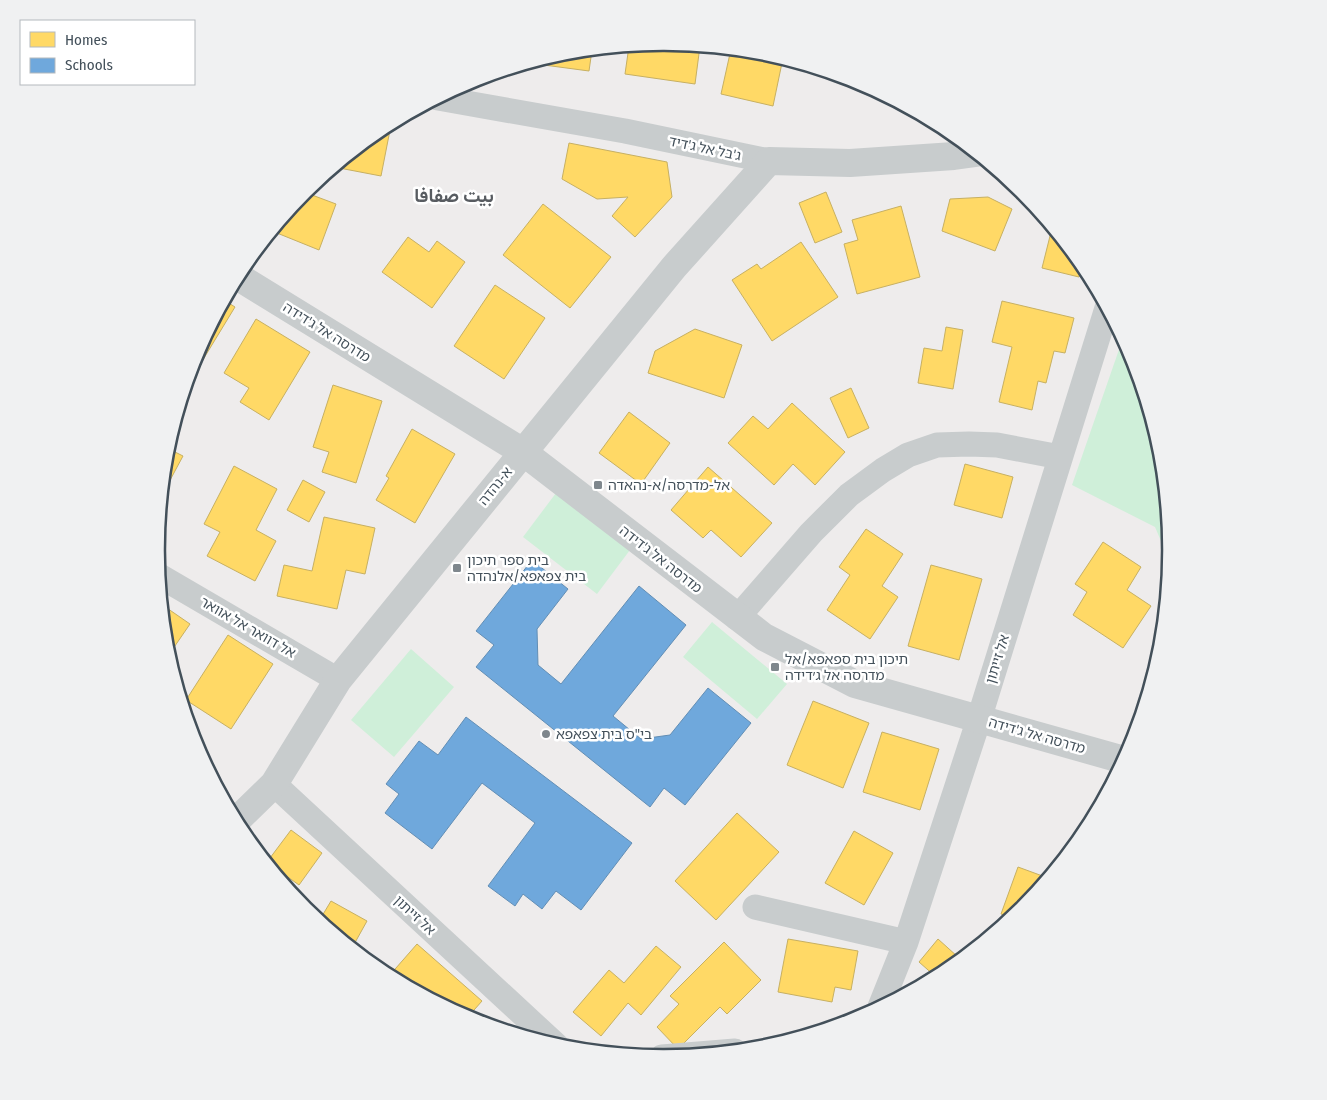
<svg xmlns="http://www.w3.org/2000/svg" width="1327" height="1100" font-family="'Fira Sans Condensed',Vazirmatn,'Noto Sans Hebrew',sans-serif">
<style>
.green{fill:#cfefd9}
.homes{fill:#ffd966;stroke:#c7b062}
.schools{fill:#6fa8dc;stroke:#628eb5}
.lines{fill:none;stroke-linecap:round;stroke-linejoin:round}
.minor{stroke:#c8cccd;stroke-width:25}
.tertiary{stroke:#c8cccd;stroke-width:28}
.poi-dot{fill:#7f878d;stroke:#fff;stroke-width:2}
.labels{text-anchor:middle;stroke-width:5;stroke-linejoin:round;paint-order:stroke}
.street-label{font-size:14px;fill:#43505a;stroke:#fff}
.poi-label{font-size:14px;fill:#43505a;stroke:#fff;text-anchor:start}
.district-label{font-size:19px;font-weight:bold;fill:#585c61;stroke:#fff}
.rim{fill:none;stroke:#43505a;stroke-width:2.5}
</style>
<rect width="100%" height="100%" fill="#eeecec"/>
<path class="green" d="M 1123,338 L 1132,356 L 1161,451 L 1171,550 L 1170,562 L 1155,527 L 1072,485 Z
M 556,493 L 630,550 L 597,594 L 523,537 Z
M 712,622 L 787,684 L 757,719 L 683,657 Z
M 411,649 L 454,687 L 394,757 L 351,720 Z"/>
<path class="homes" d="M 664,43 L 700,46 L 695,84 L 625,74 L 629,46 Z
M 731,49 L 763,52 L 783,58 L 773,106 L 721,94 Z
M 592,50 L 589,71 L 529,63 L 565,52 Z
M 822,70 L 850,79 L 822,77 Z
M 388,125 L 391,125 L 381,176 L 334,167 L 382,128 Z
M 569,143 L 667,162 L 672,197 L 635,237 L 612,216 L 628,197 L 597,199 L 562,179 Z
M 304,192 L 336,204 L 319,250 L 272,231 Z
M 826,192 L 842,232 L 815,243 L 799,203 Z
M 988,197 L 1012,209 L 995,251 L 942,231 L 950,199 Z
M 543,204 L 611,257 L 570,308 L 503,255 Z
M 901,206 L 920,277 L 857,294 L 844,244 L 858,240 L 852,220 Z
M 1052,228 L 1082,264 L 1079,277 L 1042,268 Z
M 408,237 L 429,252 L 437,241 L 465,262 L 432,308 L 382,272 Z
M 801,242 L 838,297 L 772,341 L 732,280 L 757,264 L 761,269 Z
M 495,285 L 545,318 L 504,379 L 454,346 Z
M 224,300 L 235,307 L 190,381 L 188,379 L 195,356 Z
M 1002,301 L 1074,318 L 1065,353 L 1054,351 L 1046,383 L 1038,381 L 1032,410 L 999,402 L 1012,347 L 992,342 Z
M 256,319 L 310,352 L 269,420 L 240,402 L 249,388 L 224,373 Z
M 946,327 L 963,330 L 953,389 L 918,383 L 924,348 L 942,351 Z
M 695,329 L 742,345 L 724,398 L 648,373 L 655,351 Z
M 333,385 L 382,401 L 356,483 L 322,472 L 329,452 L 313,447 Z
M 851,388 L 869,428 L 848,438 L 830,398 Z
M 792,403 L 845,452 L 815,485 L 793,464 L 774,485 L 728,443 L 753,416 L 768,429 Z
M 629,412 L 670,443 L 641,484 L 599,453 Z
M 412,429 L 455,454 L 415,523 L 376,500 L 389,478 L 386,476 Z
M 167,448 L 183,456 L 161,497 L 166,451 Z
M 965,464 L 1013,477 L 1002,518 L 954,505 Z
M 234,466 L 277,489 L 256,530 L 276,541 L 255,581 L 207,556 L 220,532 L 204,524 Z
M 708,467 L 772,523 L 741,557 L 711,530 L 703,538 L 671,510 Z
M 303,480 L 325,492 L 309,522 L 287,510 Z
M 324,517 L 375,528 L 365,574 L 346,570 L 337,609 L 277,596 L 284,565 L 312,571 Z
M 866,529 L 903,554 L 882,586 L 898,597 L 870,639 L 827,610 L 850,575 L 839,567 Z
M 1103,542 L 1141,567 L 1127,590 L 1151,606 L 1123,648 L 1073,615 L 1087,592 L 1075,584 Z
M 931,565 L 982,579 L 959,660 L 908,646 Z
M 161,604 L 190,624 L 168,656 L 166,649 Z
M 228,635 L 273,664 L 231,729 L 186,700 Z
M 813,701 L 869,723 L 843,788 L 787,765 Z
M 882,732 L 939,749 L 920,810 L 863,792 Z
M 737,813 L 779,852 L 716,920 L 675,881 Z
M 291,830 L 322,853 L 299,885 L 267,862 Z
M 854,831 L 893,853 L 864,905 L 825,883 Z
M 1018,867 L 1048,878 L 1022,909 L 1011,918 L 1001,914 Z
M 331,901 L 367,921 L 352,948 L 319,921 Z
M 788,939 L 858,951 L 851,990 L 835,987 L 832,1002 L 778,992 Z
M 938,939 L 958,957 L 944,973 L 936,977 L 919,962 Z
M 724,942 L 761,980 L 727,1014 L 720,1007 L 678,1049 L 657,1027 L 679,1004 L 670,996 Z
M 417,944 L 482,1001 L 467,1018 L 389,976 Z
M 656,946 L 681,967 L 641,1015 L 628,1003 L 601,1036 L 573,1012 L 609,970 L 624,983 Z"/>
<path class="schools" d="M 532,560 L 568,589 L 537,629 L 538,665 L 561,684 L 639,586 L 686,625 L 613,716 L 641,739 L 670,735 L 708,688 L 751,723 L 685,805 L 664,788 L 650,807 L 476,667 L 494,645 L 476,631 Z
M 466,717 L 632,843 L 581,910 L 556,891 L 542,909 L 523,894 L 515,906 L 488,886 L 535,823 L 482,783 L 432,849 L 385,813 L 399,794 L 386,784 L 419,741 L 438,755 Z"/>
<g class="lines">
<path class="minor" d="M 438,98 L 625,131 L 769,161
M 158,575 L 338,680
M 737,618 L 811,533 L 849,495 L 883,470 L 908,455 L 937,445 L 969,444 L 997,445 L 1060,457
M 274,784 L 556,1045
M 755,907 L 906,942
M 880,1007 L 906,942 L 979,719 L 1107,308
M 662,1057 L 735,1051"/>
<path class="tertiary" d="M 237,276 L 523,452 L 764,637 L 855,684 L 1124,760
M 236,821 L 274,784 L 338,680 L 674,267 L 769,161 L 850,163 L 954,156 L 976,153"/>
</g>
<g class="poi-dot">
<rect x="593" y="480" width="10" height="10" rx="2.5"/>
<rect x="452" y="563" width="10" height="10" rx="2.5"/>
<rect x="770" y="662" width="10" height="10" rx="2.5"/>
<circle cx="546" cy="734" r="5"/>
</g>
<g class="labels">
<g class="street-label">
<text transform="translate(705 148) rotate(12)" y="5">ג'בל אל ג'דיד</text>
<text transform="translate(327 332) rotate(32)" y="5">מדרסה אל ג'דידה</text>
<text transform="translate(495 486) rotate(-51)" y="5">א-נהדה</text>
<text transform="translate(661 559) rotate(38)" y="5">מדרסה אל ג'דידה</text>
<text transform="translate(248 627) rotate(30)" y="5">אל דוואר אל אוואר</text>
<text transform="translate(997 659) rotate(-73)" y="5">אל זייתון</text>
<text transform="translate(1037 735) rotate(16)" y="5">מדרסה אל ג'דידה</text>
<text transform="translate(415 915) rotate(43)" y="5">אל זייתון</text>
</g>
<g class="poi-label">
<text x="608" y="490">אל-מדרסה/א-נהאדה</text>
<text x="467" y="565">בית ספר תיכון<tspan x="467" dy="16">בית צפאפא/אלנהדה</tspan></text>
<text x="785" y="664">תיכון בית ספאפא/אל<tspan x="785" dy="16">מדרסה אל ג׳דידה</tspan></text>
<text x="556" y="739">בי"ס בית צפאפא</text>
</g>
<g class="district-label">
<text x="454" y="202">بيت صفافا</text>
</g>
</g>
<path d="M0 0H1327V1100H0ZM663 51H664A498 498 0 0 1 1162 549V551A498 498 0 0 1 664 1049H663A498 498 0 0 1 165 551V549A498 498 0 0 1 663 51Z" fill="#f0f1f2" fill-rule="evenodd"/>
<path class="rim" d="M663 51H664A498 498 0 0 1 1162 549V551A498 498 0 0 1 664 1049H663A498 498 0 0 1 165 551V549A498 498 0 0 1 663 51Z"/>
<rect x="20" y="20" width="175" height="65" fill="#ffffff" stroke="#b4b9bd"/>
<rect x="30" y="32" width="25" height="15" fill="#ffd966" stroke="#b4b9bd"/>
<text x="65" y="45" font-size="15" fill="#43505a">Homes</text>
<rect x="30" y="58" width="25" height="15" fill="#6fa8dc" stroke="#b4b9bd"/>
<text x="65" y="70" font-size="15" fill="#43505a">Schools</text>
</svg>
